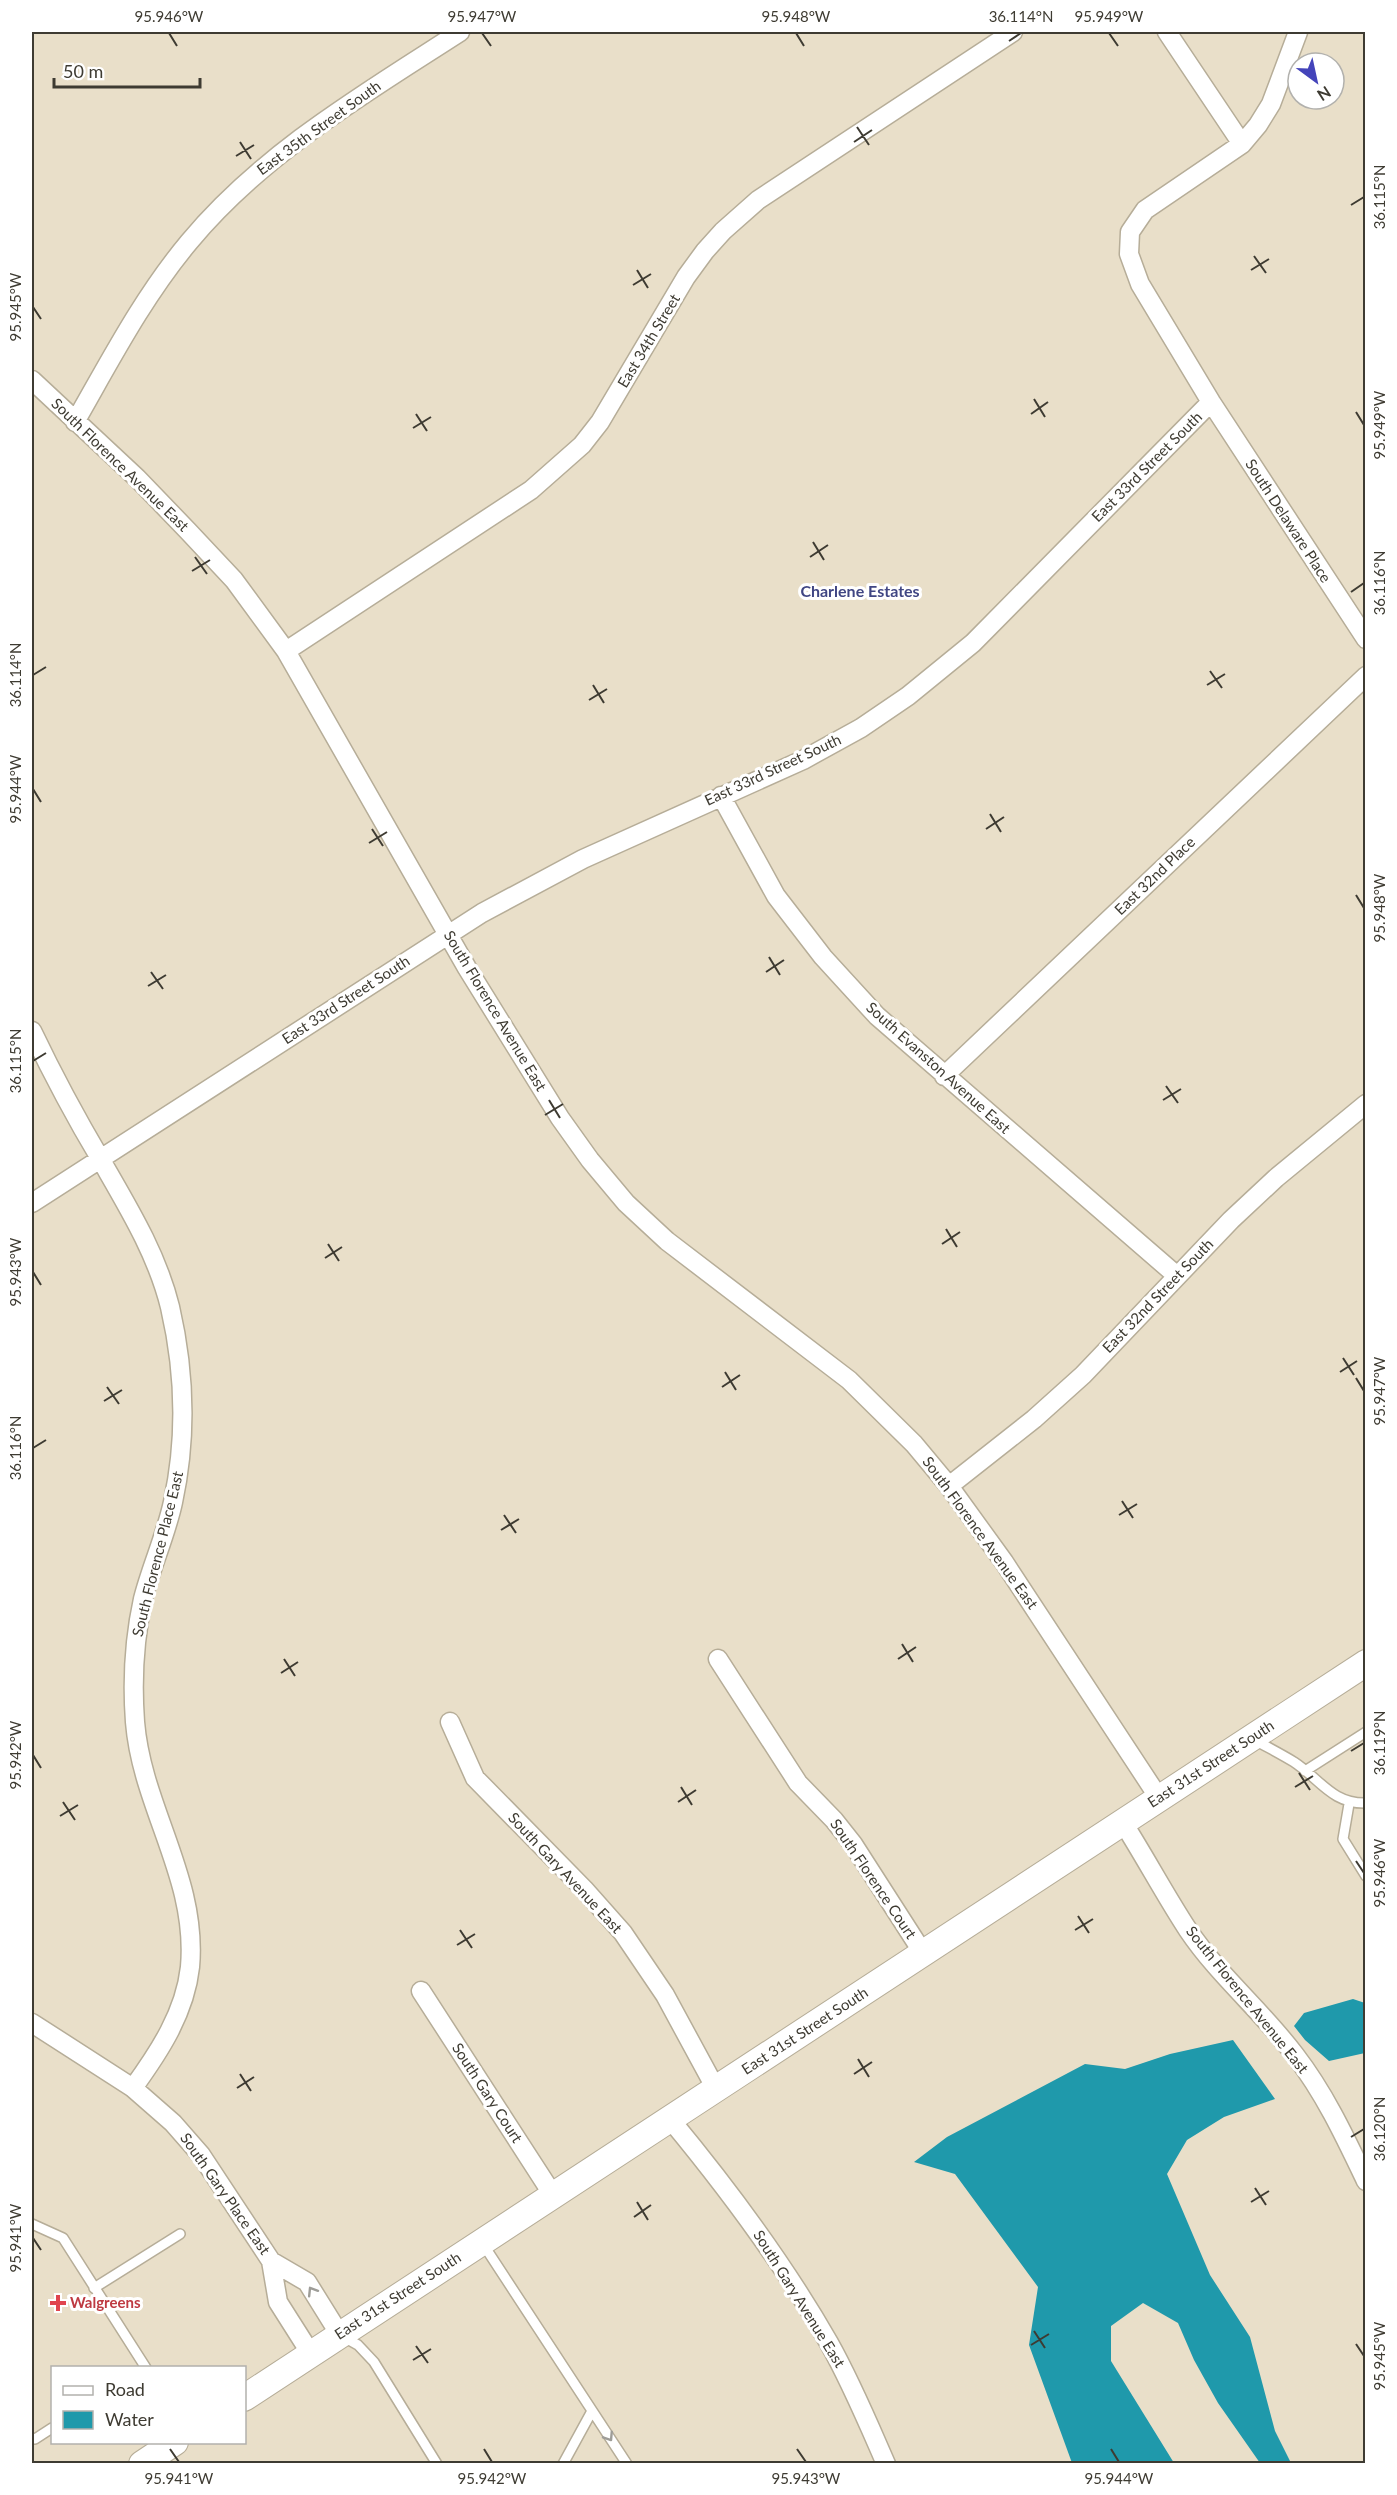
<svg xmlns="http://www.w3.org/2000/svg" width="1397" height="2495" font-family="Lato,sans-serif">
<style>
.water{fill:#1f99ab}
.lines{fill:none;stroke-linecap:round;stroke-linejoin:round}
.lane-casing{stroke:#b6ad98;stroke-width:12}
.street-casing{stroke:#b6ad98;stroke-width:21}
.secondary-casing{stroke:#b6ad98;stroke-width:28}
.lane{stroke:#fff;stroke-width:9}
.street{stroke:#fff;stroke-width:18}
.secondary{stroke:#fff;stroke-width:26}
.oneway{stroke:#9e9d98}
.ticks{fill:none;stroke:#3e3b32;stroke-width:2}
.health-dot{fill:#e0444e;stroke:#fff;stroke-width:2}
.labels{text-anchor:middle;stroke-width:6;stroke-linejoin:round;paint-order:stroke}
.street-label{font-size:15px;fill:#3e3b32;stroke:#fff}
.health-label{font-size:15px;font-weight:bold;fill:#be3a42;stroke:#fff;text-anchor:start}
.neighbourhood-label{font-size:16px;font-weight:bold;fill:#404683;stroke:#fff}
.neatline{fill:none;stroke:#3e3b32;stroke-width:2}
.ticks-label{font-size:15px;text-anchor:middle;fill:#3e3b32}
</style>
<rect width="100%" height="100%" fill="#e9dfc9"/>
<path class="water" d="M 1353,1999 L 1365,2003 L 1365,2053 L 1329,2061 L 1305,2040 L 1294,2026 L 1304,2013 Z
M 1233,2040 L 1275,2099 L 1224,2117 L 1187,2140 L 1167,2174 L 1210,2275 L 1250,2337 L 1275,2431 L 1291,2463 L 1260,2463 L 1218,2403 L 1194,2360 L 1178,2323 L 1143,2303 L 1111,2326 L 1111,2361 L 1174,2463 L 1072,2463 L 1029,2345 L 1038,2287 L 955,2174 L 914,2162 L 947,2137 L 1085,2064 L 1125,2069 L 1170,2054 Z"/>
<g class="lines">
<defs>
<path id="lane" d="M 1253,1739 C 1267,1747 1281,1754 1294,1762 C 1320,1779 1332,1804 1366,1803
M 1305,1771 L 1366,1732
M 1349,1804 L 1343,1839 L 1366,1876
M 32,2224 L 63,2238 L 146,2368
M 483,2244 L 627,2464
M 94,2288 L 180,2234
M 342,2336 L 358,2345 L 374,2362 L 437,2464
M 32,2438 L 35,2439 L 52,2428
M 563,2464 L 592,2411"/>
<path id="street" d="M 1167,32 L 1242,144
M 1298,32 L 1271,104 L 1258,125 L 1242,144 L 1145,210 L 1130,232 L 1129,254 L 1140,284 L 1211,402 L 1366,639
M 32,380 L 137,478 L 188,531 L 234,580 L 286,651 L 467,968 L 560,1118 L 590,1160 L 626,1203 L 667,1241 L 849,1380 L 914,1444 L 949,1486 L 1004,1562 L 1159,1798
M 75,422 C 110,361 143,297 189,242 C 263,153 364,94 460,32
M 286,651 L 531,490 L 582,445 L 600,422 L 686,277 L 705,251 L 723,231 L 758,200 L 1013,32
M 721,796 L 776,896 L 823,957 L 877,1016 L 1176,1275
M 32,1031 C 53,1075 76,1118 101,1160 C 128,1207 157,1254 170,1307 C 185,1372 187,1437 173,1502 C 166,1535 151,1567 143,1599 C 134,1640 132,1681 135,1722 C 142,1808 198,1878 190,1967 C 185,2013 159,2052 133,2088
M 944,1076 L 1366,676
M 32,1203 L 482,913 L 583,859 L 803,760 L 861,728 L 908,696 L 973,643 L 1211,402
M 949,1486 L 1034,1419 L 1083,1375 L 1231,1220 L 1276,1178 L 1366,1104
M 718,1659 L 798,1783 L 834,1820 L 853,1844 L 923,1953
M 450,1722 L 475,1778 L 584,1889 L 623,1933 L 665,1995 L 716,2089
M 1122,1821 C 1145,1857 1165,1895 1188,1930 C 1219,1976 1262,2011 1295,2055 C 1325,2094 1345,2137 1366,2181
M 421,1991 L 553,2195
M 32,2023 L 133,2088 L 173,2123 L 201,2155 L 271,2261 L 278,2302 L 311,2354
M 670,2119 C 728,2189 784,2264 829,2343 C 851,2382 868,2423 886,2464
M 271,2261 L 307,2282 L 340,2335"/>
<path id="secondary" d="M 244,2398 L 1366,1663
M 142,2464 L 175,2442"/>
</defs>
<use href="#lane" class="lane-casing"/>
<use href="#street" class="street-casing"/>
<use href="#secondary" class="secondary-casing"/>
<use href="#lane" class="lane"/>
<use href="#street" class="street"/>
<use href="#secondary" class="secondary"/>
</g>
<defs><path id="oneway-chevron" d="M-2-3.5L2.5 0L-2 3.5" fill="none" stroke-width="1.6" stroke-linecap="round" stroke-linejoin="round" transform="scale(1.5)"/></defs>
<g class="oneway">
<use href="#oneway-chevron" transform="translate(312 2291) rotate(-122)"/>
<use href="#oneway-chevron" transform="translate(609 2437) rotate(57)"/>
</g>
<path class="ticks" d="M 169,33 L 177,46M 482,33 L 491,46M 796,33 L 804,46M 1109,33 L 1118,46M 1009,41 L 1021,33M 857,127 L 869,145M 240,142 L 251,159M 854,142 L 872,130M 236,156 L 254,145M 1351,205 L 1364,197M 1254,256 L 1266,273M 637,270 L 648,288M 1251,270 L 1269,259M 633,285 L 651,274M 33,307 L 41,319M 1034,399 L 1045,417M 1356,412 L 1364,425M 416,414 L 427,431M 1031,414 L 1048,402M 413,428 L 431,417M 813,542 L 824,560M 195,557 L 207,574M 810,557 L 828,545M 192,571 L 210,560M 1351,592 L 1364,583M 1210,671 L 1222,688M 33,675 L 46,667M 593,685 L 604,703M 1207,685 L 1225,674M 589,700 L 607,689M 33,789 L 41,802M 990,814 L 1001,832M 372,829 L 383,846M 986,829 L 1004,817M 369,843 L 387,832M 1356,895 L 1364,908M 769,957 L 780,975M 151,972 L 163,989M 766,972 L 784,960M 148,986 L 166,975M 33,1061 L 46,1053M 1166,1086 L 1178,1103M 549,1100 L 560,1118M 1163,1100 L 1181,1089M 545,1115 L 563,1104M 946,1229 L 957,1247M 328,1244 L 339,1261M 942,1244 L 960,1232M 325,1258 L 342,1247M 33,1272 L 41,1285M 1343,1358 L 1354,1375M 725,1372 L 736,1390M 1340,1372 L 1357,1361M 1356,1378 L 1364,1391M 107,1387 L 119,1404M 722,1387 L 740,1375M 104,1401 L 122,1390M 33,1448 L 46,1440M 1122,1501 L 1133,1518M 504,1515 L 516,1533M 1119,1515 L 1137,1504M 501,1530 L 519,1519M 902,1644 L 913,1662M 284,1659 L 295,1676M 898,1659 L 916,1647M 281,1673 L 298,1662M 1351,1751 L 1364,1743M 33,1755 L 41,1768M 1299,1773 L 1310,1790M 681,1787 L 692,1805M 1295,1787 L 1313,1776M 63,1802 L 75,1820M 678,1802 L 696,1790M 60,1816 L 78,1805M 1356,1861 L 1364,1873M 1078,1916 L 1089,1933M 460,1930 L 472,1948M 1075,1930 L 1093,1919M 457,1945 L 475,1934M 858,2059 L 869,2077M 240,2074 L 251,2091M 854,2074 L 872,2062M 237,2088 L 254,2077M 1351,2137 L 1364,2129M 1255,2188 L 1266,2205M 637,2202 L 648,2220M 1251,2202 L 1269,2191M 634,2217 L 651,2205M 33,2238 L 41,2250M 1034,2331 L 1045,2348M 1356,2344 L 1364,2356M 1031,2345 L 1049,2334M 416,2346 L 428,2363M 413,2360 L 431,2349M 170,2449 L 179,2462M 484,2449 L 492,2462M 797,2449 L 806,2462M 1111,2449 L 1119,2462"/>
<path class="health-dot" d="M55 2294h6v6h6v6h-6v6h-6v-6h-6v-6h6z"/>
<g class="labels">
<g class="street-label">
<text transform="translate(319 128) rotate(-36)" y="5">East 35th Street South</text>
<text transform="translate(649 341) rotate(-59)" y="5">East 34th Street</text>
<text transform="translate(120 465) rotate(44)" y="5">South Florence Avenue East</text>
<text transform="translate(1147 467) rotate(-45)" y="5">East 33rd Street South</text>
<text transform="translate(1288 521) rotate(57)" y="5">South Delaware Place</text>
<text transform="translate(773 770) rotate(-25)" y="5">East 33rd Street South</text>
<text transform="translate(1155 876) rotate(-44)" y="5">East 32nd Place</text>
<text transform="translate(346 1000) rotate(-33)" y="5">East 33rd Street South</text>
<text transform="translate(495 1011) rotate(59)" y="5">South Florence Avenue East</text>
<text transform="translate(938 1068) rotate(42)" y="5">South Evanston Avenue East</text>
<text transform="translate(1158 1296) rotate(-46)" y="5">East 32nd Street South</text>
<text transform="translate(980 1533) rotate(54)" y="5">South Florence Avenue East</text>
<text transform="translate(158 1554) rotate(-76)" y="5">South Florence Place East</text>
<text transform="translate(1211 1764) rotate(-33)" y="5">East 31st Street South</text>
<text transform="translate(565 1873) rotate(47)" y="5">South Gary Avenue East</text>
<text transform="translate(873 1879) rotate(56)" y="5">South Florence Court</text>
<text transform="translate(1247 2000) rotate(51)" y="5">South Florence Avenue East</text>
<text transform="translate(805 2031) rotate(-33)" y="5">East 31st Street South</text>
<text transform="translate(487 2093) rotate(57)" y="5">South Gary Court</text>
<text transform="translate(225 2194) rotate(55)" y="5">South Gary Place East</text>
<text transform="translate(398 2296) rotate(-33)" y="5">East 31st Street South</text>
<text transform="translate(799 2299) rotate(58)" y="5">South Gary Avenue East</text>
</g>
<g class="health-label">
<text x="70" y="2308">Walgreens</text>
</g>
<g class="neighbourhood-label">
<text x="860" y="597">Charlene Estates</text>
</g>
</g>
<rect width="1397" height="2495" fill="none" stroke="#ffffff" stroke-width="66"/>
<rect x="51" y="2366" width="195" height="78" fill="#ffffff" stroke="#b2b1ad" stroke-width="1.5"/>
<rect x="63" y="2386" width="30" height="9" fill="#ffffff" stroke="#b2b1ad" stroke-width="1.5"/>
<text x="105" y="2396" font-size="18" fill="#3e3b32">Road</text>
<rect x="63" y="2411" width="30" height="18" fill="#1f99ab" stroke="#b2b1ad" stroke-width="1.5"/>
<text x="105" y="2426" font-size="18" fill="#3e3b32">Water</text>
<g transform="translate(1316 81) rotate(147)"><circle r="28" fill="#ffffff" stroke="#b2b1ad" stroke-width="1.5"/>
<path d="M0-4.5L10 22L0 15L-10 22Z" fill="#4444ba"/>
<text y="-9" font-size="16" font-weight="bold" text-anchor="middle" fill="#3e3b32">N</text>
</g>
<path d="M54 78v9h146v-9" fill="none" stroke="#3e3b32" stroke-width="3"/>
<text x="63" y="78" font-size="18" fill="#3e3b32" stroke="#ffffff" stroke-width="4.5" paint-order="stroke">50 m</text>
<rect x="33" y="33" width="1331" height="2429" class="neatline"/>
<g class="ticks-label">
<text x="169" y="22">95.946°W</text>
<text x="482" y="22">95.947°W</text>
<text x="796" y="22">95.948°W</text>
<text x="1021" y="22">36.114°N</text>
<text x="1109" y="22">95.949°W</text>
<text transform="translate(1380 197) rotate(-90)" y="5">36.115°N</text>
<text transform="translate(16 307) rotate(-90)" y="5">95.945°W</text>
<text transform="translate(1380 425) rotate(-90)" y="5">95.949°W</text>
<text transform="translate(1380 583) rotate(-90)" y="5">36.116°N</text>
<text transform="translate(16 675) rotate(-90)" y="5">36.114°N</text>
<text transform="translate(16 789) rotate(-90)" y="5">95.944°W</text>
<text transform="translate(1380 908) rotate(-90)" y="5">95.948°W</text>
<text transform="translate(16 1061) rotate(-90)" y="5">36.115°N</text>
<text transform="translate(16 1272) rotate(-90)" y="5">95.943°W</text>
<text transform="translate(1380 1391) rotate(-90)" y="5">95.947°W</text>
<text transform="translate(16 1448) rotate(-90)" y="5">36.116°N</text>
<text transform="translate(1380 1743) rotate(-90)" y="5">36.119°N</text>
<text transform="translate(16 1755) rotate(-90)" y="5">95.942°W</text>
<text transform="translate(1380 1873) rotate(-90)" y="5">95.946°W</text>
<text transform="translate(1380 2129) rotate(-90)" y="5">36.120°N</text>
<text transform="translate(16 2238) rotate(-90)" y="5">95.941°W</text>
<text transform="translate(1380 2356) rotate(-90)" y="5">95.945°W</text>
<text x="179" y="2484">95.941°W</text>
<text x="492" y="2484">95.942°W</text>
<text x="806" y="2484">95.943°W</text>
<text x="1119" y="2484">95.944°W</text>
</g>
</svg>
